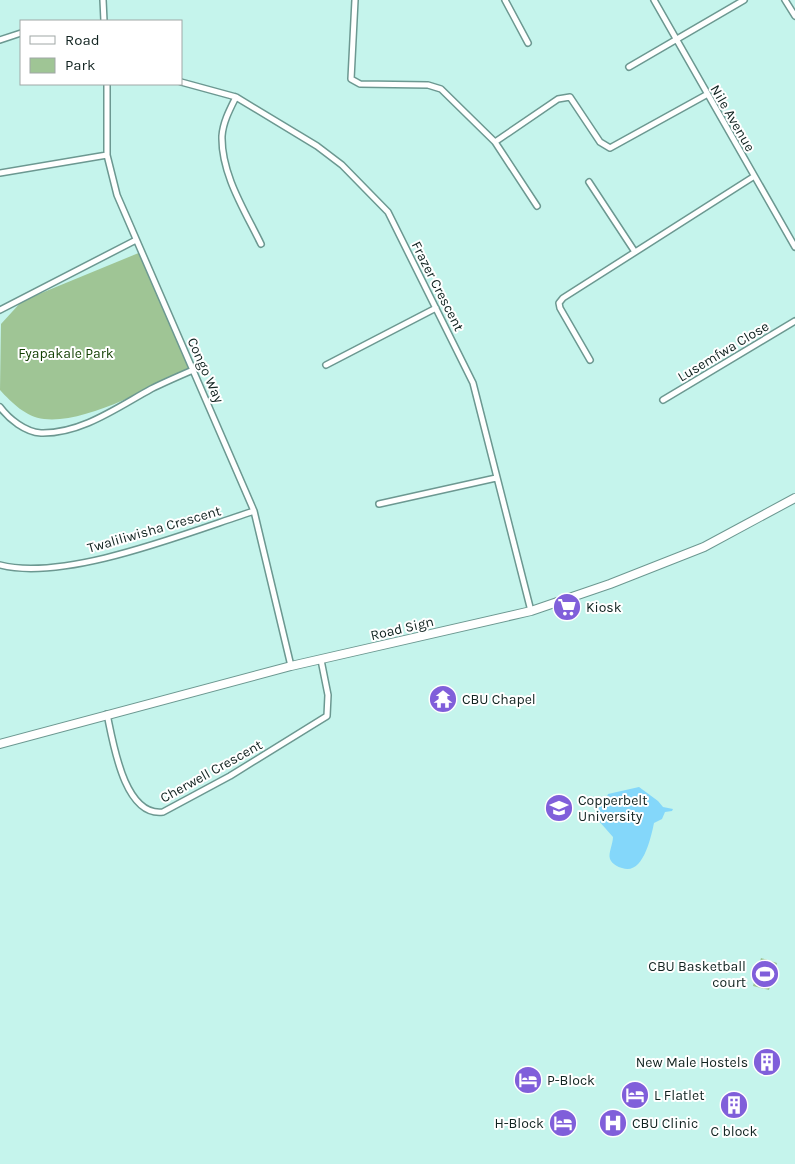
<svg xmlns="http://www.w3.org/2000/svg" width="795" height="1164" font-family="Karla,sans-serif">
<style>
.green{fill:#9fc595}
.water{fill:#84d7fa}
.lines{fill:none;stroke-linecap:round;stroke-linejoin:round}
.minor-casing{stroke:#6c9891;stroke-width:8}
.secondary-casing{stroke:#6c9891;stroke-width:10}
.minor{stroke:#fff;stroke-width:5}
.secondary{stroke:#fff;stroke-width:8}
.labels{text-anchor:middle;stroke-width:4;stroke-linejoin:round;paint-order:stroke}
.street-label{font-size:14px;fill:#112320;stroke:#fff}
.park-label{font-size:14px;fill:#123f02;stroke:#fff}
.poi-label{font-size:14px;fill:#112320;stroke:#fff;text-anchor:start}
</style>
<rect width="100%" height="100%" fill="#c5f4ec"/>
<path class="green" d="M 141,252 L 191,370 C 151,386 86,424 44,419 C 26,417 12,403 0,390 L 1,324 L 22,301 Z
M 761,958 L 777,963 L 769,990 L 753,986 Z"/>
<path class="water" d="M 639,787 L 658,801 L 663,807 L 673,809 L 672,811 L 665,812 L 662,819 L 654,823 C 651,837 643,876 622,868 C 618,867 612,864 610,859 C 608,853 613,844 613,837 L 598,820 L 598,808 L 607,803 L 606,799 L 608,794 Z"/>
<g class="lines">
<defs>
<path id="minor" d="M 103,0 L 104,21
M 355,0 L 351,79 L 360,84 L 428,85 L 441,89 L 495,142 L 537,206
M 505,0 L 528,43
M 654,0 L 795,247
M 785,0 L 795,16
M 0,40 L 21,33
M 629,67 L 744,0
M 181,82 L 236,97 L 317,146 L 342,165 L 388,212 L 473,383 L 531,611
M 107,84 L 107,155 L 117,195 L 254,511 L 291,666
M 236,97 C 230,109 223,122 222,136 C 221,174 245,211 261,244
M 495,142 L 558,99 L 570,97 L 600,142 L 610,148 L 706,95
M 0,173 L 107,155
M 589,182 L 635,252
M 0,310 L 136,240
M 590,360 L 560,308 L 559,303 L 563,298 L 753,177
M 326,365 L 436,308
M 663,400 L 795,321
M 0,407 C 9,419 25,432 41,433 C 81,434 118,407 151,389 C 165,382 179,376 193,370
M 379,504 L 496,478
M 0,565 C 66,582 189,532 254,511
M 107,714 C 113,742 124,817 163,812 L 230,776 L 327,716 L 328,695 L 321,660"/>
<path id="secondary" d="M 0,744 L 291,666 L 531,611 L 610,584 L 704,547 L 795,498"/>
</defs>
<use href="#minor" class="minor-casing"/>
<use href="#secondary" class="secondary-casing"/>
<use href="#minor" class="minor"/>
<use href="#secondary" class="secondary"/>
</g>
<defs>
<symbol id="supermarket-disc" viewBox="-11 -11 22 22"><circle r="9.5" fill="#805fda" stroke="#fff"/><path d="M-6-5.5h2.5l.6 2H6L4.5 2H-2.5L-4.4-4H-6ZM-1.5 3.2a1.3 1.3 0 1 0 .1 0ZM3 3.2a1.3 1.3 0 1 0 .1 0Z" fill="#fff"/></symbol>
<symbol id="temple-disc" viewBox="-11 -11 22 22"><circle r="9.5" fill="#805fda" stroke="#fff"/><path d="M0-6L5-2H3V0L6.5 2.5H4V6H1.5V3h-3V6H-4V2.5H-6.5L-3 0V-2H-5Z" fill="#fff"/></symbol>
<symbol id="university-disc" viewBox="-11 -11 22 22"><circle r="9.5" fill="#805fda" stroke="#fff"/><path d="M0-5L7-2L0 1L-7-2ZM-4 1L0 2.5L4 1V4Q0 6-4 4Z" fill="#fff"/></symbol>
<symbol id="stadium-disc" viewBox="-11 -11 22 22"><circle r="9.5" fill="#805fda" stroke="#fff"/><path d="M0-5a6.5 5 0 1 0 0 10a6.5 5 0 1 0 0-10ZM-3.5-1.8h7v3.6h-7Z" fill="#fff"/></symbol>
<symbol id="building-disc" viewBox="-11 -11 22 22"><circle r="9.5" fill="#805fda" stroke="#fff"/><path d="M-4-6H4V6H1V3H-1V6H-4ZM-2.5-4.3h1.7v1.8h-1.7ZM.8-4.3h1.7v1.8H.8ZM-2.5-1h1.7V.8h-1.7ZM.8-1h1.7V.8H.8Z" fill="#fff"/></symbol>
<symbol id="hotel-disc" viewBox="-11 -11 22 22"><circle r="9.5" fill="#805fda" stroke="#fff"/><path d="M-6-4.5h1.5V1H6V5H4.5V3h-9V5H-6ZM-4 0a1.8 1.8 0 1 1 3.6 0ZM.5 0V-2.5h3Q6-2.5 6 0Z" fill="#fff"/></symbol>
<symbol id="hospital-disc" viewBox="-11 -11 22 22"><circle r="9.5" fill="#805fda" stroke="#fff"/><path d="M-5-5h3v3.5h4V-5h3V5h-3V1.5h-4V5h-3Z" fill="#fff"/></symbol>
</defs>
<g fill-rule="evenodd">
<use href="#supermarket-disc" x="551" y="591" width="32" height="32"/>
<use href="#temple-disc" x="427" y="683" width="32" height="32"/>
<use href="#university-disc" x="543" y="792" width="32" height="32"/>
<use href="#stadium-disc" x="749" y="958" width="32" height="32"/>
<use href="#building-disc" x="751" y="1046" width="32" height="32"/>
<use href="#hotel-disc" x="512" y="1064" width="32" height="32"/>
<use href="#hotel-disc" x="619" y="1079" width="32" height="32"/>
<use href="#building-disc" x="718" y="1089" width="32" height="32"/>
<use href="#hotel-disc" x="547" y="1107" width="32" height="32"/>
<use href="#hospital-disc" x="597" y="1107" width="32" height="32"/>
</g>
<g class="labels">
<g class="street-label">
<text transform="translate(733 118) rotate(60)" y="5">Nile Avenue</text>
<text transform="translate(438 286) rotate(63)" y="5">Frazer Crescent</text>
<text transform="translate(723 351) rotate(-31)" y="5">Lusemfwa Close</text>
<text transform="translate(206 370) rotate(66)" y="5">Congo Way</text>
<text transform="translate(154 529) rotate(-16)" y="5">Twaliliwisha Crescent</text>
<text transform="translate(402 628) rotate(-13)" y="5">Road Sign</text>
<text transform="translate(211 771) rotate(-29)" y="5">Cherwell Crescent</text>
</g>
<g class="park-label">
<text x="66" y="358">Fyapakale Park</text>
</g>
<g class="poi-label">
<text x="586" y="612">Kiosk</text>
<text x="462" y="704">CBU Chapel</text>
<text x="578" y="805">Copperbelt<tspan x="578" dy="16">University</tspan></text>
<text x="746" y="971" text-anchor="end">CBU Basketball<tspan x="746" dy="16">court</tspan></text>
<text x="748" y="1067" text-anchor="end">New Male Hostels</text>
<text x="547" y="1085">P-Block</text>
<text x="654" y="1100">L Flatlet</text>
<text x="544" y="1128" text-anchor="end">H-Block</text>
<text x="632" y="1128">CBU Clinic</text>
<text x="734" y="1136" text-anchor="middle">C block</text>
</g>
</g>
<rect x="20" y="20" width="162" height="65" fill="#ffffff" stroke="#a0a7a6"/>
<rect x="30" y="36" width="25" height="8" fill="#ffffff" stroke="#a0a7a6"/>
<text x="65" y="45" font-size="15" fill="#112320">Road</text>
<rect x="30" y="58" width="25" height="15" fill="#9fc595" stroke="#a0a7a6"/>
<text x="65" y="70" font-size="15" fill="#112320">Park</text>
</svg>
